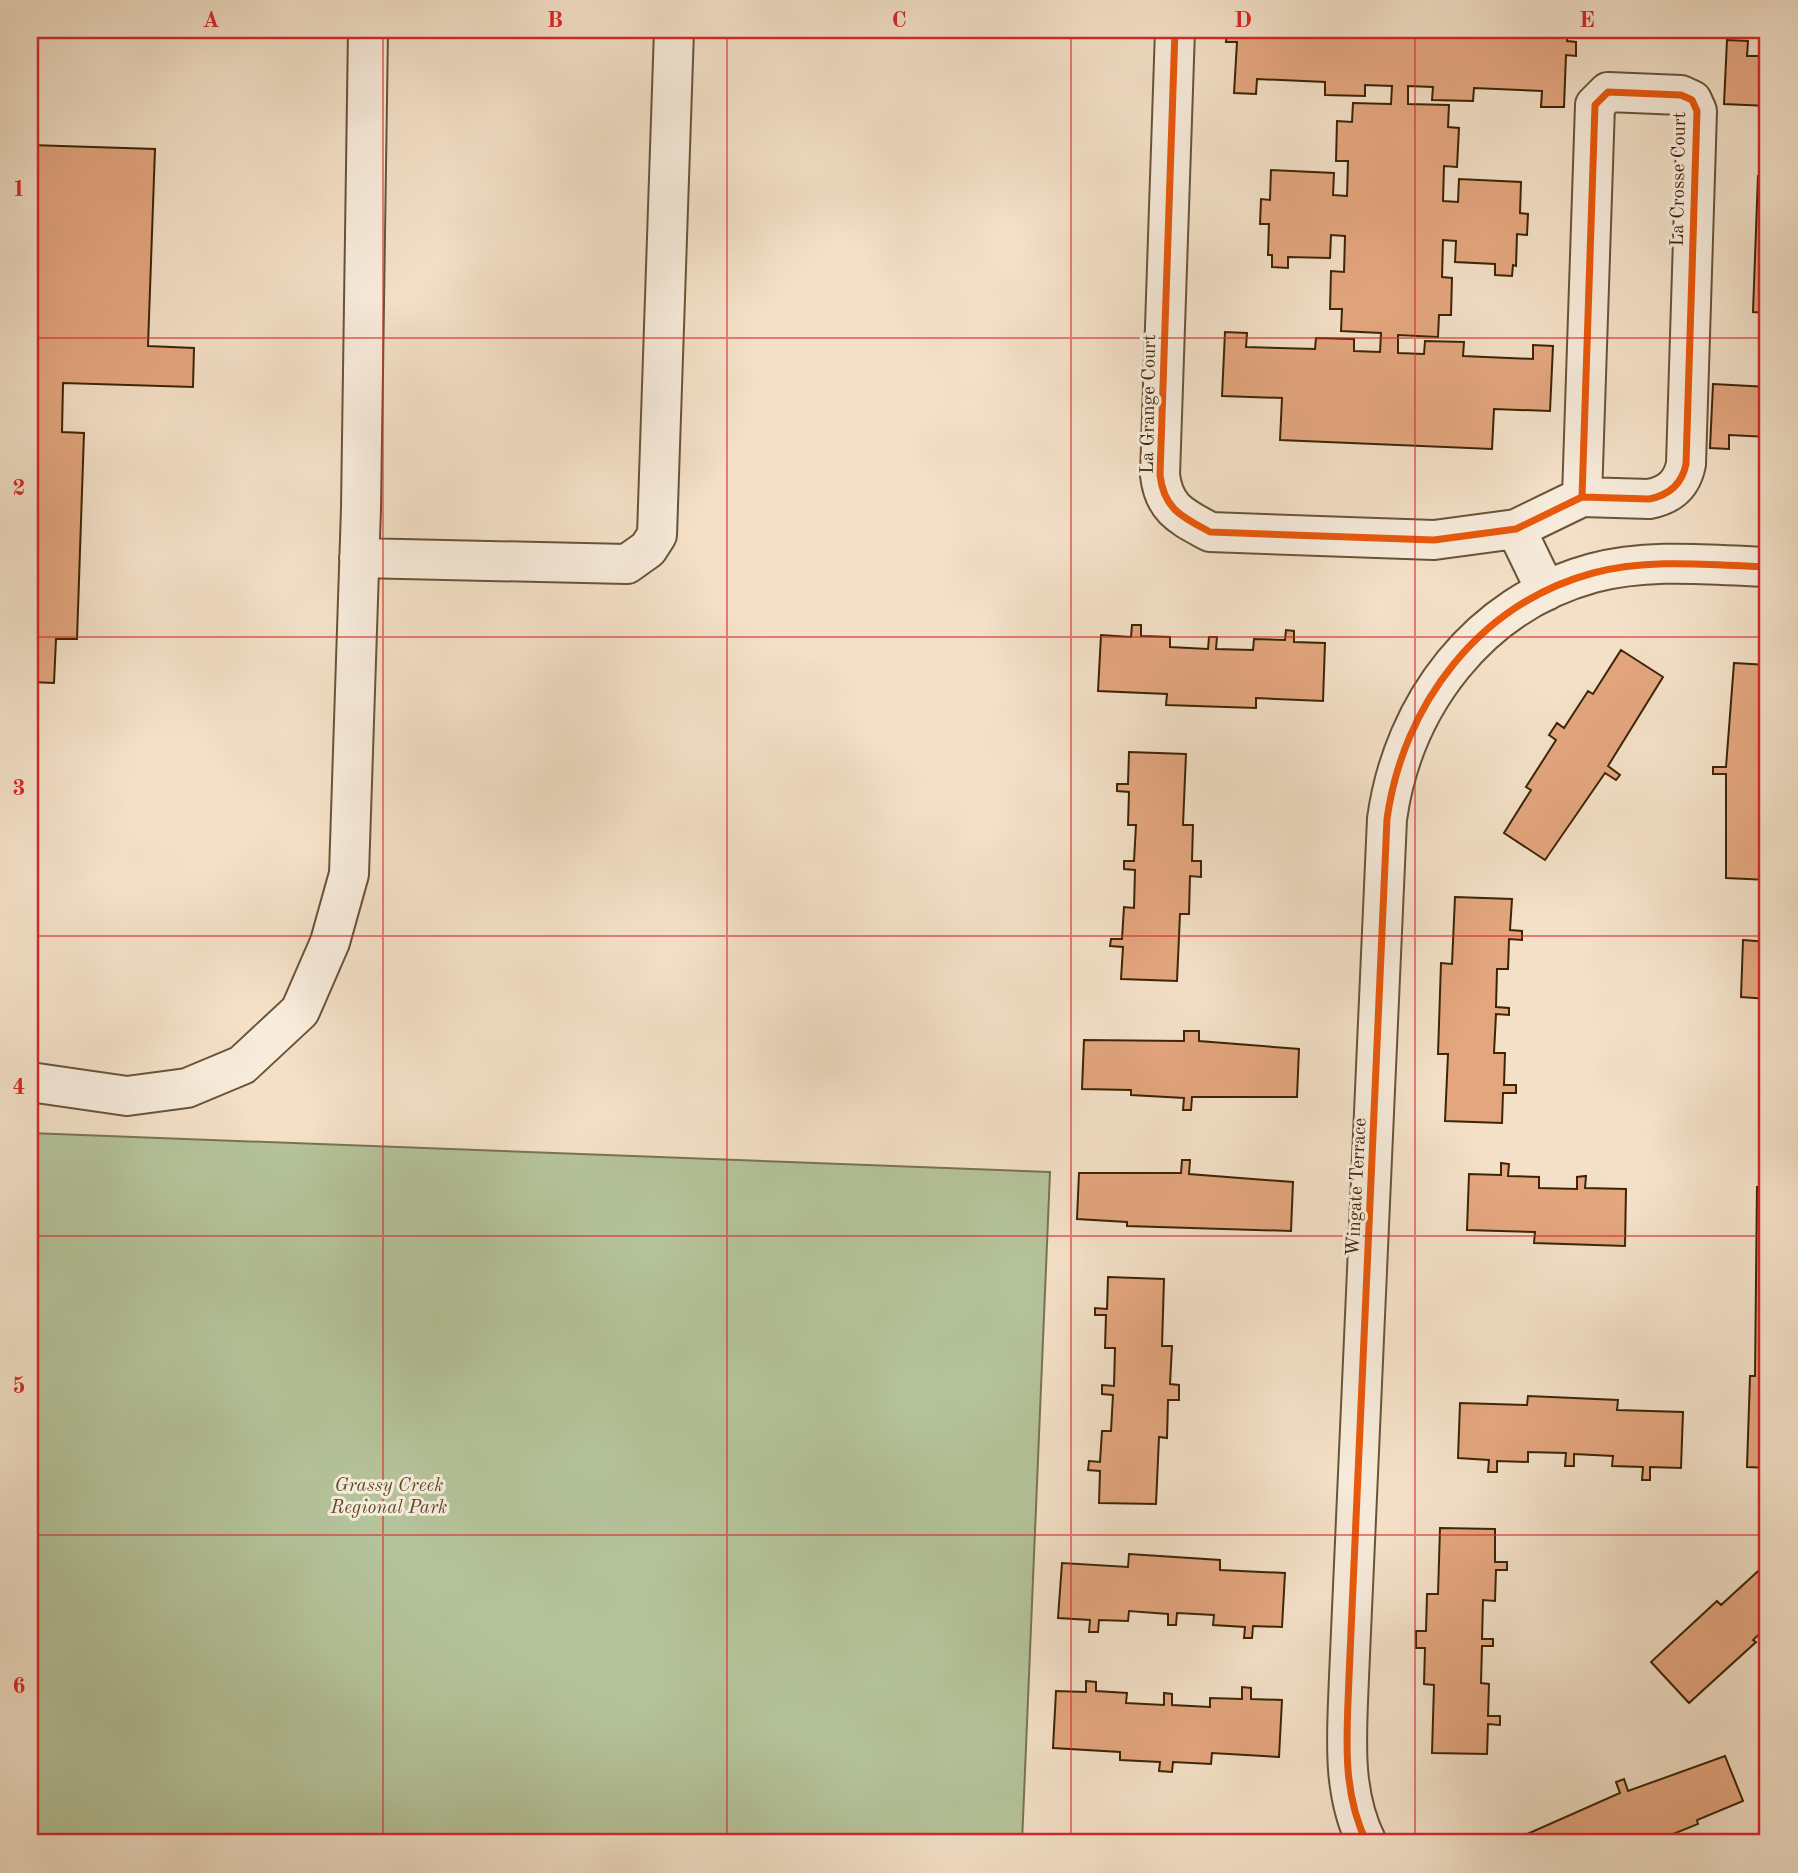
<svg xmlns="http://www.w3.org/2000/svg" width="1798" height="1873" font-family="'Old Standard TT',serif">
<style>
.green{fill:#b5c39a;stroke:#787450;stroke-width:2}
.building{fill:#e4a67f;stroke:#3c2505;stroke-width:2}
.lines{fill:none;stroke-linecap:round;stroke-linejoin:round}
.minor-casing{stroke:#6a5436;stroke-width:42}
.minor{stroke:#f7ebdb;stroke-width:38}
.cycleway-casing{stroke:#f7ebdb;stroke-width:11}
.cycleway{stroke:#e8590c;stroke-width:7}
.grid{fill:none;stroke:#d62828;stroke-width:2;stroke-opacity:0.55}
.labels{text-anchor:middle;stroke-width:6;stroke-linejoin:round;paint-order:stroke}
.street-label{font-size:19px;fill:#3c2505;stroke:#f7ebdb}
.park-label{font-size:19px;font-style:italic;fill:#5a4c2a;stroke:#f7ebdb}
.neatline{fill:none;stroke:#d62828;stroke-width:2.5}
.grid-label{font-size:23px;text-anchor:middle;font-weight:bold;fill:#d62828}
</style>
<rect width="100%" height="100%" fill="#f3e0c7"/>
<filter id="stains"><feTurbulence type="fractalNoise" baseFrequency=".00286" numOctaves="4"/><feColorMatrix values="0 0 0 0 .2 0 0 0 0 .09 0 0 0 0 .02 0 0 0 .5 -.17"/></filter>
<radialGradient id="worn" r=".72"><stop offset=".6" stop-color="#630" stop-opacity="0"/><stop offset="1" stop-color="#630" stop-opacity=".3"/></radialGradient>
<path class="green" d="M 30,1133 L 1050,1172 L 1022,1843 L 30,1843 Z"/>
<path class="building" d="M 1227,30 L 1567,30 L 1567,41 L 1576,42 L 1576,56 L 1566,55 L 1564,107 L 1541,107 L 1542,91 L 1474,88 L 1473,101 L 1432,100 L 1433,87 L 1408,86 L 1408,104 L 1449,105 L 1448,127 L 1459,128 L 1457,167 L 1444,166 L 1443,201 L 1458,202 L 1459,179 L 1521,182 L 1520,213 L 1528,214 L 1527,235 L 1517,234 L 1516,266 L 1513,265 L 1512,276 L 1495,275 L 1495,264 L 1455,262 L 1456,241 L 1443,240 L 1442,277 L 1452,278 L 1451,315 L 1439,315 L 1438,337 L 1398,335 L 1398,353 L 1424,354 L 1425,341 L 1464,342 L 1463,356 L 1533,359 L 1533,345 L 1553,346 L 1550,411 L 1494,409 L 1492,449 L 1280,440 L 1282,398 L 1222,396 L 1225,332 L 1247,333 L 1246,347 L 1315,349 L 1316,338 L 1354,339 L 1354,351 L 1380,352 L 1381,333 L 1341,331 L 1342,309 L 1330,309 L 1331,271 L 1344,272 L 1345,236 L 1331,235 L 1330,258 L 1288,257 L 1288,268 L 1272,267 L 1272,255 L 1268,255 L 1269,224 L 1260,224 L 1261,199 L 1270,200 L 1271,170 L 1334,173 L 1333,195 L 1347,196 L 1348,161 L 1336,161 L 1337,121 L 1352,122 L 1353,103 L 1391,104 L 1392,86 L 1365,85 L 1365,96 L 1325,95 L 1325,82 L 1257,79 L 1256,94 L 1234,93 L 1237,42 L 1226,42 Z
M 1727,40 L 1748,41 L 1747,56 L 1768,56 L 1768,106 L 1724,104 Z
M 30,145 L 155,149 L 148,346 L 194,348 L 193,387 L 63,383 L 62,432 L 84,433 L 77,639 L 56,639 L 54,683 L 30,682 Z
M 1758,176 L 1768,176 L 1768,313 L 1753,312 Z
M 1713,384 L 1768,387 L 1768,437 L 1729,435 L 1729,449 L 1710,448 Z
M 1132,625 L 1141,625 L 1141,636 L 1170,637 L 1170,647 L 1208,649 L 1209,637 L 1217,637 L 1216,649 L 1253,650 L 1254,639 L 1285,640 L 1286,630 L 1294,631 L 1294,642 L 1325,643 L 1323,701 L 1256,698 L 1256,708 L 1166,705 L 1167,694 L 1098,691 L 1101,635 L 1131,637 Z
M 1621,650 L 1663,677 L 1608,766 L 1620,775 L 1616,780 L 1605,773 L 1545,860 L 1504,833 L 1531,790 L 1526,787 L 1556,740 L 1549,735 L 1557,723 L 1564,728 L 1588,691 L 1593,694 Z
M 1734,663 L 1768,665 L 1768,880 L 1726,878 L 1726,774 L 1713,774 L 1713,767 L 1726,767 Z
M 1129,752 L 1186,754 L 1183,825 L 1193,825 L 1192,861 L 1201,861 L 1201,877 L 1190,876 L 1189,914 L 1180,914 L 1177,981 L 1121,979 L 1123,947 L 1110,946 L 1111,939 L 1122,939 L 1124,907 L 1134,908 L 1135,870 L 1124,869 L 1124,861 L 1134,861 L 1136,825 L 1128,825 L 1129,792 L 1117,791 L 1117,784 L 1128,784 Z
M 1455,897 L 1512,899 L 1510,930 L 1522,931 L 1522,940 L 1509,939 L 1508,969 L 1497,969 L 1496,1007 L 1509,1008 L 1509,1015 L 1496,1014 L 1494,1053 L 1505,1053 L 1504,1085 L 1516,1085 L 1516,1093 L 1503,1093 L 1502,1123 L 1445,1121 L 1448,1054 L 1438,1054 L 1441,963 L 1452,964 Z
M 1743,940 L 1768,942 L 1768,999 L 1741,997 Z
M 1184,1031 L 1199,1031 L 1199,1041 L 1299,1049 L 1297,1097 L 1192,1097 L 1191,1110 L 1183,1110 L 1184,1098 L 1131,1095 L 1131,1090 L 1082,1089 L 1084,1040 L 1184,1041 Z
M 1182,1160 L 1190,1160 L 1189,1174 L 1293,1182 L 1291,1231 L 1127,1226 L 1127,1222 L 1077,1219 L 1079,1173 L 1181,1173 Z
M 1501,1163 L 1509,1164 L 1508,1176 L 1539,1177 L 1539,1188 L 1577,1189 L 1577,1177 L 1586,1176 L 1585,1188 L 1626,1189 L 1625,1246 L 1534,1243 L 1535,1232 L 1467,1230 L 1469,1174 L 1501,1175 Z
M 1757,1187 L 1768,1187 L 1768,1468 L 1747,1467 L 1750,1376 L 1755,1376 Z
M 1108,1277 L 1164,1279 L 1162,1346 L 1172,1346 L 1170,1384 L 1179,1385 L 1179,1400 L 1168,1400 L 1167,1438 L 1159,1437 L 1156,1504 L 1099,1503 L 1100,1471 L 1088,1470 L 1089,1461 L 1100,1462 L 1102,1431 L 1111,1431 L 1113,1395 L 1102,1394 L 1102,1385 L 1114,1386 L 1115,1348 L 1105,1348 L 1106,1315 L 1095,1315 L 1095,1308 L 1107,1309 Z
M 1528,1396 L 1618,1400 L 1617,1410 L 1683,1412 L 1681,1468 L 1650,1467 L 1650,1480 L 1642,1480 L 1643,1467 L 1612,1466 L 1613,1456 L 1574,1454 L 1574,1466 L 1565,1466 L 1566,1453 L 1528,1452 L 1528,1462 L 1497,1461 L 1497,1472 L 1488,1472 L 1489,1460 L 1458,1458 L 1460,1403 L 1527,1405 Z
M 1440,1528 L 1495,1529 L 1495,1562 L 1507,1562 L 1507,1570 L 1496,1570 L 1495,1601 L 1483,1600 L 1482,1639 L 1493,1639 L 1493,1646 L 1482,1646 L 1481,1683 L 1489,1684 L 1488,1716 L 1500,1716 L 1500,1725 L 1488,1724 L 1487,1754 L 1432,1753 L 1434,1685 L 1424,1684 L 1425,1648 L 1416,1648 L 1416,1631 L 1426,1631 L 1427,1594 L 1438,1594 Z
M 1129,1554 L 1220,1560 L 1220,1570 L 1285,1573 L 1282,1627 L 1253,1626 L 1252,1638 L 1244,1638 L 1245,1627 L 1213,1625 L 1214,1615 L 1177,1613 L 1176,1625 L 1168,1625 L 1168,1614 L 1129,1611 L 1128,1621 L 1099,1620 L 1098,1632 L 1089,1632 L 1090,1620 L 1058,1618 L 1062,1563 L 1128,1567 Z
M 1768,1562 L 1768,1626 L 1753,1640 L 1756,1642 L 1689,1703 L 1651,1662 L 1717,1601 L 1721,1605 Z
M 1086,1681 L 1096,1682 L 1096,1691 L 1127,1693 L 1126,1703 L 1164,1705 L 1164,1693 L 1172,1694 L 1172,1705 L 1210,1707 L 1210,1698 L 1242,1699 L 1242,1687 L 1251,1688 L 1251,1699 L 1282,1700 L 1279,1757 L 1212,1753 L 1211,1764 L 1173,1762 L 1172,1772 L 1159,1771 L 1160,1762 L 1120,1760 L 1120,1752 L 1053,1748 L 1056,1691 L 1086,1692 Z
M 1725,1756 L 1743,1801 L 1697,1820 L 1698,1824 L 1651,1843 L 1528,1843 L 1525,1835 L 1620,1793 L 1616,1782 L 1624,1779 L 1628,1791 Z"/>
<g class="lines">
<defs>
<path id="minor" d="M 1175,30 L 1160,475 C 1164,510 1183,517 1210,532 L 1434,540 L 1516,529 L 1582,497 L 1649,499 C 1670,495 1682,484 1686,464 L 1697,111 L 1692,100 L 1681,95 L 1608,92 L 1595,105 L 1582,497
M 1516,529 L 1546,591
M 359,558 L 627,564 L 648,549 L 657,535 L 674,30
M 30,1082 L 127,1096 L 187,1088 L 242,1065 L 300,1011 L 330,942 L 349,874 L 361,508 L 368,30
M 1367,1843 C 1341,1791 1347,1734 1349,1677 L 1387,819 C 1403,704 1479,604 1593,573 C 1650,558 1710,565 1768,567"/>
</defs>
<use href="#minor" class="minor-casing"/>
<use href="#minor" class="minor"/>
<defs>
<path id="cycleway" d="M 1175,30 L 1160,475 C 1164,510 1183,517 1210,532 L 1434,540 L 1516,529 L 1582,497 L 1649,499 C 1670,495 1682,484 1686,464 L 1697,111 L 1692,100 L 1681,95 L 1608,92 L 1595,105 L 1582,497
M 1367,1843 C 1341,1791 1347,1734 1349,1677 L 1387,819 C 1403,704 1479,604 1593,573 C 1650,558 1710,565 1768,567"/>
</defs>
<use href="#cycleway" class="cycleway-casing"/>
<use href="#cycleway" class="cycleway"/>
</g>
<path class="grid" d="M 383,30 L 383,1843M 727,30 L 727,1843M 1071,30 L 1071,1843M 1415,30 L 1415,1843M 30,338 L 1768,338M 30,637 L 1768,637M 30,936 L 1768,936M 30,1236 L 1768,1236M 30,1535 L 1768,1535"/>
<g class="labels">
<g class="street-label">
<text transform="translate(1677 179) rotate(-89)" y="7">La Crosse Court</text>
<text transform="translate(1147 404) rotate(-89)" y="7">La Grange Court</text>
<text transform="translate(1355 1187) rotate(-87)" y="7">Wingate Terrace</text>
</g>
<g class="park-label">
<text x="389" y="1491">Grassy Creek<tspan x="389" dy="22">Regional Park</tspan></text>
</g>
</g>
<rect width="1798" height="1873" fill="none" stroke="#f3e0c7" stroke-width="77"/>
<rect x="38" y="38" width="1721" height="1796" class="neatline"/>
<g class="grid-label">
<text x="211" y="27">A</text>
<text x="555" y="27">B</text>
<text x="899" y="27">C</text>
<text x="1243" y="27">D</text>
<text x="1587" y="27">E</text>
<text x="19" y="196">1</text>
<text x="19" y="495">2</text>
<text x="19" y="795">3</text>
<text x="19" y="1094">4</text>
<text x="19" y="1393">5</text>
<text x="19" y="1693">6</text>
</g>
<rect width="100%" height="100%" filter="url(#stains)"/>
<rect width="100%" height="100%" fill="url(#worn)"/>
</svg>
